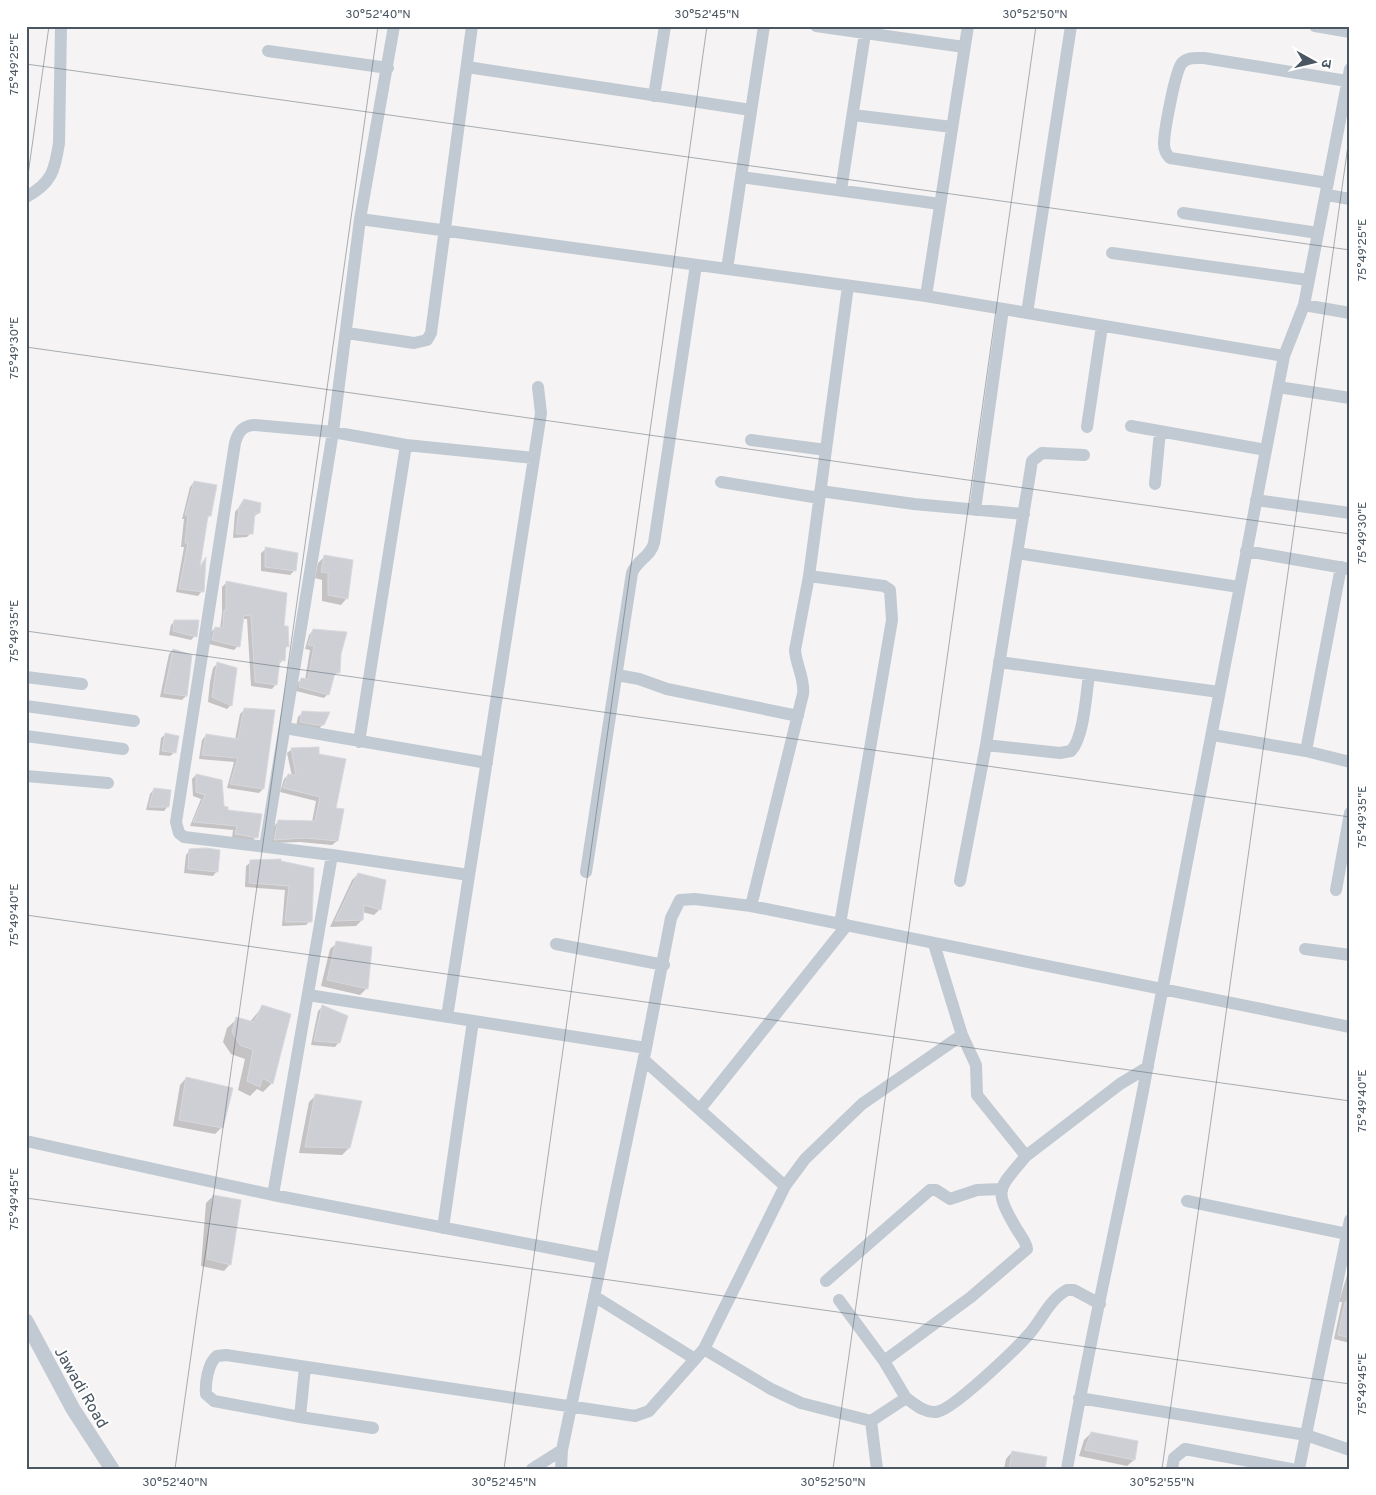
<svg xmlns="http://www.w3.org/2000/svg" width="1376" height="1495" font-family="Overpass,'Noto Sans Devanagari',sans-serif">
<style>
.shadow{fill:#0003}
.building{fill:#cdcfd5;stroke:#d7d9de}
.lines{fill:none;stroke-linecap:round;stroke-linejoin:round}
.minor{stroke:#c1cad2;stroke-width:12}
.tertiary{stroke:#c1cad2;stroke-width:15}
.ticks{fill:none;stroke:#4a5661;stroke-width:1;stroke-opacity:0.45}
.labels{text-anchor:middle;stroke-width:4;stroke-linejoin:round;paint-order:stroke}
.street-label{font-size:16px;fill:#4a5661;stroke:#fff}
.neatline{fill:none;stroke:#4a5661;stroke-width:2}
.ticks-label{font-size:12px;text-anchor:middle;fill:#4a5661}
</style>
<rect width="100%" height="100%" fill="#f5f3f3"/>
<path class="shadow" d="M 194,482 L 210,515 L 207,518 L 198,569 L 205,560 L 202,591 L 198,596 L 176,592 L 184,547 L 181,547 L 184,519 L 182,519 L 190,487 Z
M 245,500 L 259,513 L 253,517 L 251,533 L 247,537 L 233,538 L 235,512 Z
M 266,549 L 295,570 L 290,575 L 261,571 L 261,553 Z
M 325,556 L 347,598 L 341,605 L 322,601 L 322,580 L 315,578 L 318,563 Z
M 226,583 L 288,646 L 284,650 L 283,660 L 278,665 L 276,684 L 272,689 L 251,686 L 247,619 L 242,619 L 238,646 L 234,650 L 209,644 L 211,632 L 215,628 L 220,629 L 222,613 L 222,587 Z
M 175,621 L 195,636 L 191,640 L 169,635 L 171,625 Z
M 313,630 L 339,654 L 338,672 L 333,677 L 328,694 L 324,698 L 296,691 L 297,684 L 301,679 L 305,680 L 310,650 L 305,649 L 309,635 Z
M 173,650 L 190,670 L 186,696 L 182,700 L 160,697 L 169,654 Z
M 217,664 L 231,705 L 227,709 L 208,702 L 210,682 L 213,668 Z
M 244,710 L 263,789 L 259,793 L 227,788 L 234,762 L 199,759 L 202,740 L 206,735 L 235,740 L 240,714 Z
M 303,712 L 323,724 L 319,729 L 296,726 L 298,717 Z
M 166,734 L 175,752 L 170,756 L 159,755 L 161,738 Z
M 292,749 L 334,809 L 337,841 L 332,845 L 300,842 L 271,843 L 274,826 L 278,822 L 312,822 L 316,801 L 280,792 L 284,779 L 288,775 L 292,776 L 287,753 Z
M 196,775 L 226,812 L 256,837 L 252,841 L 232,838 L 233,830 L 190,826 L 201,799 L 193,796 L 192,779 Z
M 154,789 L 168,806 L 164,811 L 146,810 L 150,794 Z
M 190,850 L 217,871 L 213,876 L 184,873 L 186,855 Z
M 280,860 L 310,921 L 306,925 L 282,926 L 285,890 L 245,887 L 246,866 L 251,862 Z
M 358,874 L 380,909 L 374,915 L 362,912 L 362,920 L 356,926 L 330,927 L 352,880 Z
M 337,943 L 367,988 L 360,995 L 321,986 L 330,949 Z
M 262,1007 L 272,1083 L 263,1092 L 257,1089 L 250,1096 L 238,1090 L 245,1059 L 231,1054 L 223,1042 L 227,1028 L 237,1019 L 250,1022 Z
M 322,1007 L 339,1042 L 335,1047 L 311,1045 L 318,1011 Z
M 186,1078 L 222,1127 L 215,1134 L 173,1126 L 180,1085 Z
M 316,1095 L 349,1148 L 342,1155 L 299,1153 L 309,1102 Z
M 213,1196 L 230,1264 L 224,1271 L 201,1266 L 206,1203 Z
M 1350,1265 L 1350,1343 L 1334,1339 L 1342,1302 L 1339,1302 Z
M 1091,1433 L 1134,1460 L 1127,1466 L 1079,1456 L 1084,1440 Z
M 1012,1452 L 1044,1469 L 1004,1469 L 1006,1459 Z"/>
<path class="building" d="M 194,481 L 217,485 L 211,516 L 208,516 L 200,567 L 206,557 L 204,592 L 179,589 L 188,543 L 185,543 L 188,515 L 185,515 Z
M 244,499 L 261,503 L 260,513 L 255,513 L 253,534 L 236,534 L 239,507 Z
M 265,547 L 298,553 L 296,571 L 265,567 Z
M 324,555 L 353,560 L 348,599 L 328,595 L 328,573 L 321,572 Z
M 226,581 L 287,593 L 284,626 L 288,626 L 289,647 L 286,646 L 285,661 L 280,660 L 277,685 L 255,682 L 251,616 L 244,615 L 240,647 L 212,640 L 215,627 L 223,628 L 224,610 L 226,610 Z
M 174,620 L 199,620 L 197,637 L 173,631 Z
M 313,629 L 347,632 L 341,654 L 340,673 L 335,673 L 329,695 L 299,687 L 301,678 L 308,679 L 314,646 L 308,645 Z
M 173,649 L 192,655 L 187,696 L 164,693 Z
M 217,662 L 237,668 L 232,706 L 212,697 Z
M 244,708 L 275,710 L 264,789 L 230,784 L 238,758 L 202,755 L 206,734 L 238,739 Z
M 302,711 L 318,712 L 330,712 L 324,725 L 316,725 L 300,722 Z
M 165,733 L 179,736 L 176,753 L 162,751 Z
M 319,747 L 319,754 L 346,759 L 336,808 L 344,809 L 338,841 L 305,838 L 274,840 L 278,820 L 315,821 L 320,797 L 283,788 L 288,774 L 296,775 L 291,748 Z
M 196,774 L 222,780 L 224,806 L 228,807 L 228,810 L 262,814 L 258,838 L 235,834 L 237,826 L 193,822 L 205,795 L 196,792 Z
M 154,788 L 171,790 L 169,807 L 149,807 Z
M 206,848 L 220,850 L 218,872 L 188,869 L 189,849 Z
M 281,859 L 281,861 L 314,868 L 312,922 L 285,922 L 289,886 L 249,883 L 250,860 Z
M 358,873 L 386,880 L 381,910 L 364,905 L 363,920 L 335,921 Z
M 336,941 L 372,947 L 368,989 L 327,980 Z
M 262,1005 L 291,1014 L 273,1084 L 262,1078 L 260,1087 L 247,1081 L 253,1050 L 240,1045 L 232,1032 L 236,1017 L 254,1022 Z
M 322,1005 L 348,1016 L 340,1043 L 314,1041 Z
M 186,1077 L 233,1088 L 223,1128 L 179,1120 Z
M 315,1094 L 362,1101 L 350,1148 L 305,1147 Z
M 213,1195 L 241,1200 L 231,1265 L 207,1259 Z
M 1345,1302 L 1350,1302 L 1350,1338 L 1338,1335 Z
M 1091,1432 L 1138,1441 L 1135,1460 L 1085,1450 Z
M 1012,1451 L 1047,1457 L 1045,1469 L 1009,1469 Z"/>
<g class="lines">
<path class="minor" d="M 816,26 L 964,47
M 1315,26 L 1350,32
M 268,51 L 388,68
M 467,67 L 751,110
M 654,96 L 665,26
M 853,115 L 952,127
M 741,177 L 940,204
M 1328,183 L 1170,158 C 1166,154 1164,150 1164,144 C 1164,132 1175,71 1182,63 C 1188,57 1196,58 1204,58 L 1347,81
M 841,190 L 865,33
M 1327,195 L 1350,199
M 26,197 C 52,183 55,170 59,143 L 61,26
M 1183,213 L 1318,233
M 360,219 L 926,296 L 968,26
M 1112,253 L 1308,280
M 727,269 L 764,26
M 926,296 L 1284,356
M 1304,305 L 1350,313
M 1027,313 L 1071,26
M 347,333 L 414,343 L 427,340 L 431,333 L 472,26
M 1278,387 L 1350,398
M 1131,426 L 1266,450
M 1087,427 L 1102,326
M 751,440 L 826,450
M 721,482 L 819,498
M 1155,484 L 1160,431
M 820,491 L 914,504 L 1024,514
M 1256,500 L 1350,513
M 975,510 L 1003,309
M 1246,551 L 1350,569
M 1017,553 L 1239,587
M 999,662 L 1219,692
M 617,675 L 639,679 L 667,689 L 798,716
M 26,677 L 82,684
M 26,706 L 134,721
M 285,728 L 487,763
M 1213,735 L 1306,751 L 1350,762
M 26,736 L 123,749
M 359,742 L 406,445
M 986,745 L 1060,753 L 1071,751 C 1084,737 1086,695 1089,675
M 1306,751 L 1341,567
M 26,776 L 108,783
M 265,847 L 333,432 L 360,219 L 394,26
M 332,855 L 469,875
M 586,872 L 632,573 C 637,560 651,556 654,543 L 696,265
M 960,881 L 986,745 L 1032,461 L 1042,453 L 1084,455
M 1336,890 L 1350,813
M 751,906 L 803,694 C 805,679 796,665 795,650 L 809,576
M 840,924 L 892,620 L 890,590 L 884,586 L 809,576 L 848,286
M 556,944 L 664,965
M 1305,949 L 1350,955
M 308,995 L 646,1048
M 447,1017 L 541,413 L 538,387
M 644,1060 L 785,1186
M 700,1109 L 847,925
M 26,1141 L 273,1195 L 332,855 L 184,837 L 179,833 L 176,822 L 235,443 C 238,432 243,425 255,425 L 333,432 L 406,445 L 534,458
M 1026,1156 L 1120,1084 L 1148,1067
M 273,1195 L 602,1258
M 1187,1201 L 1347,1234
M 443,1228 L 473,1021
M 826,1281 L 930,1190 L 936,1190 L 950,1199 L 977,1190 L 1001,1189
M 594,1296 L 695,1359
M 839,1300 L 884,1361 L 906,1398
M 704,1349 L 771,1389 L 801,1403 L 871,1421 L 906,1398 C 915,1404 924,1413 936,1412 C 952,1411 1017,1348 1030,1333 C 1042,1319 1050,1299 1067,1290 L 1074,1290 L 1100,1304
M 884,1361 L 971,1297 L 1027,1249 C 1026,1241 1020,1235 1016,1228 C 993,1188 998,1190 1026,1156 L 977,1095 L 976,1065 L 962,1035 L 934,944
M 1079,1398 L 1306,1435 L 1350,1450
M 300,1417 L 305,1367
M 871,1421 L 877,1469
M 373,1428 L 300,1417 L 214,1401 L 206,1394 C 205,1383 208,1363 217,1356 L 226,1355 L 635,1416 L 649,1411 L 704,1349 L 785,1186 L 805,1159 L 862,1104 L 962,1035
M 532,1469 L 562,1450
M 561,1469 L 562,1450 L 646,1048 L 671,918 L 680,900 L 695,899 L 751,906 L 1350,1027
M 1067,1469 C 1088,1347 1116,1227 1140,1106 C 1189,856 1236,606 1284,356 L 1304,305 L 1350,69
M 1172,1469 L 1174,1458 L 1185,1449 L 1291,1469
M 1299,1469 L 1350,1220"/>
<path class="tertiary" d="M 26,1321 L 73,1409 L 112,1469"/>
</g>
<path class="ticks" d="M 26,64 L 1350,250M 26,189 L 49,26M 26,347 L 1350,534M 26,631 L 1350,817M 26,915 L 1350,1101M 26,1198 L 1350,1384M 175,1469 L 378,26M 504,1469 L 707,26M 833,1469 L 1036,26M 1162,1469 L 1350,131"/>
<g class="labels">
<g class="street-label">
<text transform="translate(82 1387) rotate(60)" y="6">Jawadi Road</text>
</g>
</g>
<rect width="1376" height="1495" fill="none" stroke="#ffffff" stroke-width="55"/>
<g transform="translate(1314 62) rotate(98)" stroke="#ffffff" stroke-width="4" paint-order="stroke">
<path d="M0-4L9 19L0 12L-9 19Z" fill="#4a5661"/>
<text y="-8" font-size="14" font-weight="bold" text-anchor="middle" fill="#4a5661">उ</text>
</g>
<rect x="28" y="28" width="1320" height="1440" class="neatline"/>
<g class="ticks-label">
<text x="378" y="18">30°52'40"N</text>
<text x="707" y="18">30°52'45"N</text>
<text x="1035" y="18">30°52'50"N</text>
<text transform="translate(14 64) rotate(-90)" y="4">75°49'25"E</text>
<text transform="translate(1362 250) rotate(-90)" y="4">75°49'25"E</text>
<text transform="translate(14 348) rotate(-90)" y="4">75°49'30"E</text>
<text transform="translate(1362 533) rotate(-90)" y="4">75°49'30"E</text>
<text transform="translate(14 631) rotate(-90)" y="4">75°49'35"E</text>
<text transform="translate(1362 817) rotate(-90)" y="4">75°49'35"E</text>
<text transform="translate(14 915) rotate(-90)" y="4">75°49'40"E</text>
<text transform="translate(1362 1101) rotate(-90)" y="4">75°49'40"E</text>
<text transform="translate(14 1199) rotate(-90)" y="4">75°49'45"E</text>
<text transform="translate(1362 1384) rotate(-90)" y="4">75°49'45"E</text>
<text x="175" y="1486">30°52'40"N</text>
<text x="504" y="1486">30°52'45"N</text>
<text x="833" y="1486">30°52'50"N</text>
<text x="1162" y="1486">30°52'55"N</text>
</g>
</svg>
